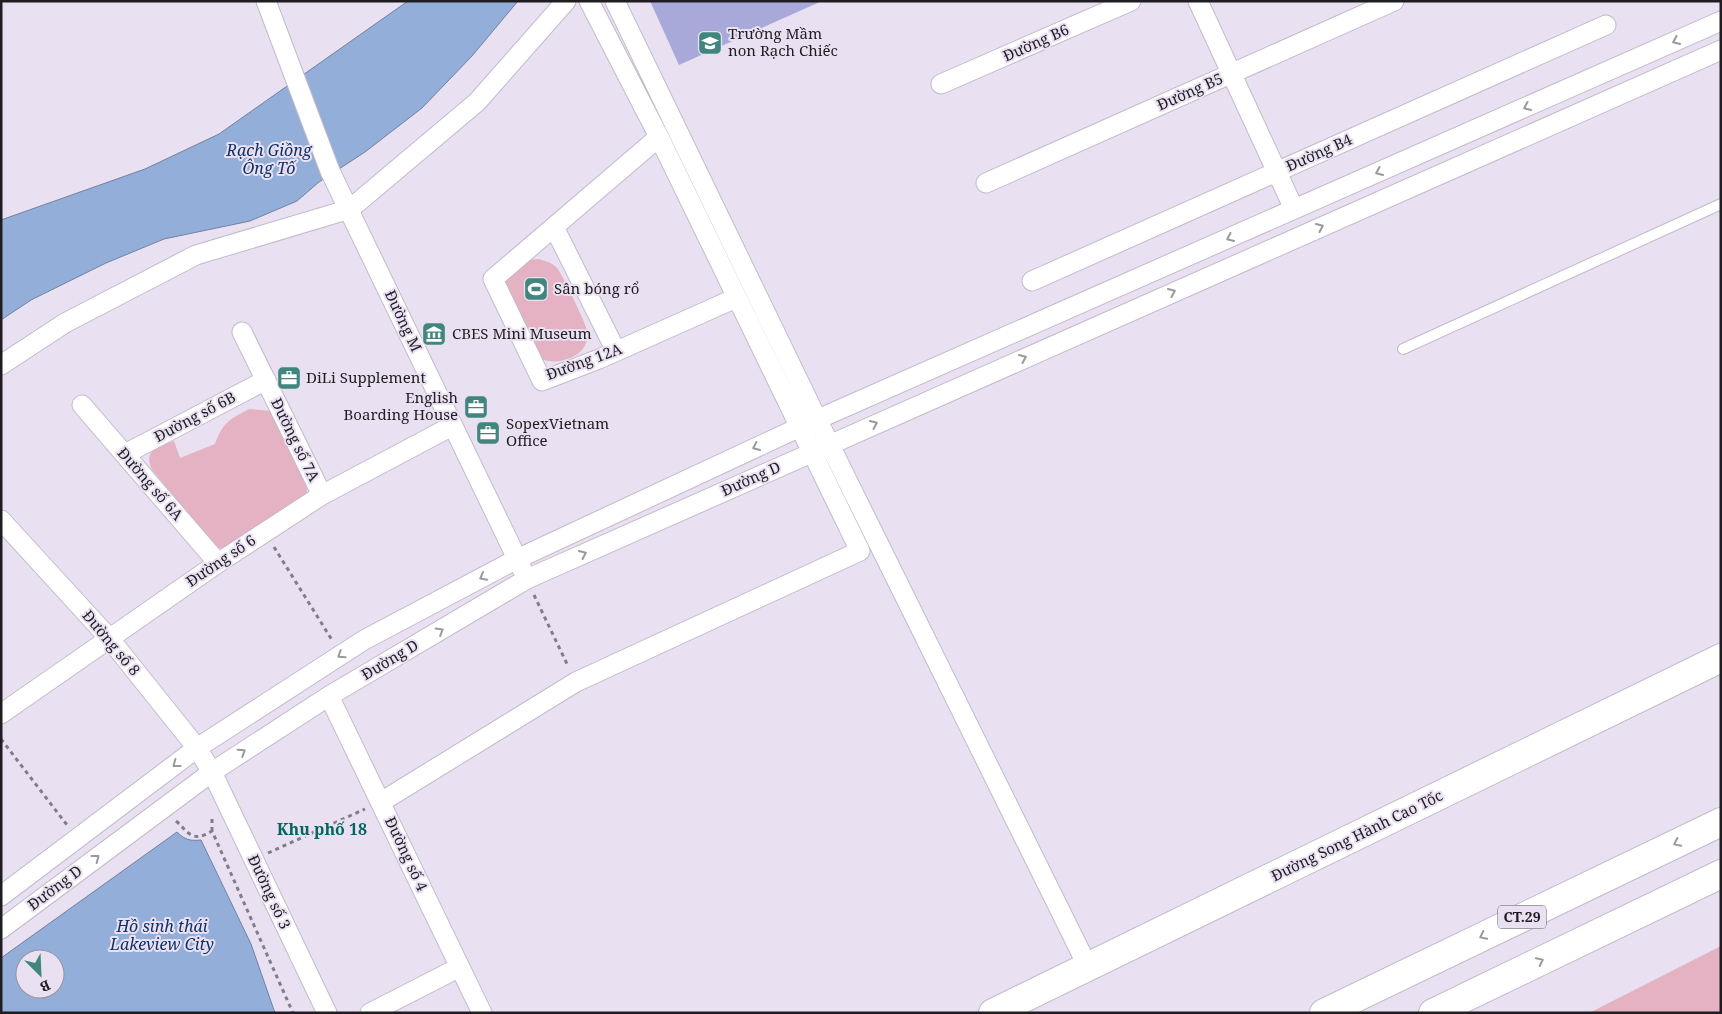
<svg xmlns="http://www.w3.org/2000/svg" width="1722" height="1014" font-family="'Noto Serif',serif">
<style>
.green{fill:#e4b2c2}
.water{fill:#93aed9;stroke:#7082a2;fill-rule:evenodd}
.building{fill:#a8a9d9}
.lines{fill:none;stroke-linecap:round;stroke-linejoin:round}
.lane-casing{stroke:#c2baca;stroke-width:12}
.street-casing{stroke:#c2baca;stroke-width:21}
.secondary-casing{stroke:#c2baca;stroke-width:30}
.highway-casing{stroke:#c2baca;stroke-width:30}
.path{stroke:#827d88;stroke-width:3;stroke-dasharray:4 4;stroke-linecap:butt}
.lane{stroke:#fff;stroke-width:10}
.street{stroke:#fff;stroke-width:19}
.secondary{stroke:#fff;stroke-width:28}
.highway{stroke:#fff;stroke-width:28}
.oneway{stroke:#9a999c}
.labels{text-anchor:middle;stroke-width:4;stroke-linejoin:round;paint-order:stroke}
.shield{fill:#e9e1f1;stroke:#5c5760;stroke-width:1}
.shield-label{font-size:14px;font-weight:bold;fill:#1f1c22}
.poi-label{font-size:15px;fill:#1f1c22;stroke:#e9e1f1;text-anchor:start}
.street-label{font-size:15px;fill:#1f1c22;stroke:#e9e1f1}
.water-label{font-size:16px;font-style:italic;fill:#0f3063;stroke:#e9e1f1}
.neighbourhood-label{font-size:16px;font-weight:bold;fill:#03665e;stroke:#e9e1f1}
</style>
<rect width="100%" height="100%" fill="#e9e1f1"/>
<path class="green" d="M 539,259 C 545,261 551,262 556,267 C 561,271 585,322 587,330 C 592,355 560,367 541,359 L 504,290 L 505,280 L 529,260 Z
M 249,409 L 272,411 L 306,484 L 307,493 L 303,498 L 224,550 L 217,547 L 152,470 C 143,449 158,447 174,441 L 180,458 L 215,444 C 223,422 229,420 249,409 Z
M 1721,946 L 1721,1013 L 1589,1013 Z"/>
<path class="water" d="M 408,1 L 518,1 L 472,56 L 422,108 L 365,152 L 319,182 L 297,201 L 250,221 L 164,239 L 106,263 L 31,300 L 1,320 L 1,220 L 145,169 L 219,134 Z
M 177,832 C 185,840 190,841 201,840 L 251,944 L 275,1013 L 1,1013 L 1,958 ZM 25,959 L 55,959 L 55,989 L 25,989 Z"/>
<path class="building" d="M 650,1 L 822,1 L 679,65 Z"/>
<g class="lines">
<defs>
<path id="lane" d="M 1403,349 L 1721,204"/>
<path id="street" d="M 266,1 L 330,171 L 522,569
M 615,1 L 817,419 L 1088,967
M 1198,1 L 1294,209
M 941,84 L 1131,1
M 659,137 L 493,279 L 542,381 L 599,359 L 736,298
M 986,183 L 1394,1
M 554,227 L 616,351
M 1032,281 L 1606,25
M 242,332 L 322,495
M 1,365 L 65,323 L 196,255 L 350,209 L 477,102 L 566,1
M 82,405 L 218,563
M 125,454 L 266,380
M 1,520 L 109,638 L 197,748 L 212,772 L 327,1013
M 329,696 L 482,1013
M 1,714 L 218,563 L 322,495 L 452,426
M 381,802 L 576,682 L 860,551 L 659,137 L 589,1
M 1,896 L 197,748 L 364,640 L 517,559 L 800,427 L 1721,21
M 1,929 L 212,772 L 329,696 L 527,579 L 1721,50
M 370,1013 L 460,967"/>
<path id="secondary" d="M 993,1013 L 1721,658"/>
<path id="highway" d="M 1324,1013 L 1721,822
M 1433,1013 L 1721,874"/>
</defs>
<use href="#lane" class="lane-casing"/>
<use href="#street" class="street-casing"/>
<use href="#secondary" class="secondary-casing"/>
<use href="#highway" class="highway-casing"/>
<path class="path" d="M 274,547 L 332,640
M 534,595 L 568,666
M 1,739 L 67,825
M 176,821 C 188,831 191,844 212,831 L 293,1013
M 212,831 L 212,816
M 268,853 L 365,809"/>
<use href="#lane" class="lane"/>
<use href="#street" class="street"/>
<use href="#secondary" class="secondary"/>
<use href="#highway" class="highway"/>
</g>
<defs><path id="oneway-chevron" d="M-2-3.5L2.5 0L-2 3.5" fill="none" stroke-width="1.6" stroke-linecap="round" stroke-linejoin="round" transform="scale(1.25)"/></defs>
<g class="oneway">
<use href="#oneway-chevron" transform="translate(1676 41) rotate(156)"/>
<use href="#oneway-chevron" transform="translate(1527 107) rotate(156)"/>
<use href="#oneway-chevron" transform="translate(1379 172) rotate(156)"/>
<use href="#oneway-chevron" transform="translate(1320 227) rotate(-24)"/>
<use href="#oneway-chevron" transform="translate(1230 238) rotate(156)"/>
<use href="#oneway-chevron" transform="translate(1172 292) rotate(-24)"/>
<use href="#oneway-chevron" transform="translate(1023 358) rotate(-24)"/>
<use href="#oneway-chevron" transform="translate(874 424) rotate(-24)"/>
<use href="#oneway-chevron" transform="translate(756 447) rotate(155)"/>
<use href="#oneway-chevron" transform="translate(583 554) rotate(-24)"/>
<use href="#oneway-chevron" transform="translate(483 577) rotate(152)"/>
<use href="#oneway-chevron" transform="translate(440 631) rotate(-31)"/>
<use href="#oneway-chevron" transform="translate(341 655) rotate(147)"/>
<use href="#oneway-chevron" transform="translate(242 752) rotate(-33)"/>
<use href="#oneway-chevron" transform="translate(176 764) rotate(143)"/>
<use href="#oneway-chevron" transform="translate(1677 843) rotate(154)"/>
<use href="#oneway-chevron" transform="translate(96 858) rotate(-37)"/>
<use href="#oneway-chevron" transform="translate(1483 936) rotate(154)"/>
<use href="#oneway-chevron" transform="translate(1540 961) rotate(-26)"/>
</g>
<defs>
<symbol id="school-square" viewBox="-11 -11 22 22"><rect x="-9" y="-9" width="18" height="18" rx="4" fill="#40867e" stroke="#e9e1f1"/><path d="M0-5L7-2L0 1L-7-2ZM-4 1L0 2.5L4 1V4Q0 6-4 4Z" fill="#fff"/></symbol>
<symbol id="stadium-square" viewBox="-11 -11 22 22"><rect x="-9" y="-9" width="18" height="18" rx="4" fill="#40867e" stroke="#e9e1f1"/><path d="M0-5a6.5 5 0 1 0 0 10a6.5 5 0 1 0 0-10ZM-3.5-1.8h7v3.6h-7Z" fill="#fff"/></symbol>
<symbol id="museum-square" viewBox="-11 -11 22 22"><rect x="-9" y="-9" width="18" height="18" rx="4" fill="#40867e" stroke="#e9e1f1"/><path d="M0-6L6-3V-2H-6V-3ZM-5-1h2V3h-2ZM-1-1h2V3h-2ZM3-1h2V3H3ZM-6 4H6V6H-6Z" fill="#fff"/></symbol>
<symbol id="office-square" viewBox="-11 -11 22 22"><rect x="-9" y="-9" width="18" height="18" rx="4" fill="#40867e" stroke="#e9e1f1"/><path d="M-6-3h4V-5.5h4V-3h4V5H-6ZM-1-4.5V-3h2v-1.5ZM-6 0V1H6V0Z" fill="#fff"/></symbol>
</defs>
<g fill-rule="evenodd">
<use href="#school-square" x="696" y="29" width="28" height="28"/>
<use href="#stadium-square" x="522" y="275" width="28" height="28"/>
<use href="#museum-square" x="420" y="320" width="28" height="28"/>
<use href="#office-square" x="275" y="364" width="28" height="28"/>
<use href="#office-square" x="462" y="393" width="28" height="28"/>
<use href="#office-square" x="474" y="419" width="28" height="28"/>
</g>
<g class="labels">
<rect class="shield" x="1498" y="905.5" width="48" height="23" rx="4"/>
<g class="shield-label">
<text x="1522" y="922">CT.29</text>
</g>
<g class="poi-label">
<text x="728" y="39">Trường Mầm<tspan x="728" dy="17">non Rạch Chiếc</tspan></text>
<text x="554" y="294">Sân bóng rổ</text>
<text x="452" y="339">CBES Mini Museum</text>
<text x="306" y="383">DiLi Supplement</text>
<text x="458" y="403" text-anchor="end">English<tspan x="458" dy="17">Boarding House</tspan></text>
<text x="506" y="429">SopexVietnam<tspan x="506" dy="17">Office</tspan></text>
</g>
<g class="street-label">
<text transform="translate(1036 43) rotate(-24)" y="5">Đường B6</text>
<text transform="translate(1190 92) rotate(-24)" y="5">Đường B5</text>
<text transform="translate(1319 153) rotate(-24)" y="5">Đường B4</text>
<text transform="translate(403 321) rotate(65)" y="5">Đường M</text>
<text transform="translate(584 362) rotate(-20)" y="5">Đường 12A</text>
<text transform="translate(195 417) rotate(-28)" y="5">Đường số 6B</text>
<text transform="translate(295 440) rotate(64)" y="5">Đường số 7A</text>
<text transform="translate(751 479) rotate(-24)" y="5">Đường D</text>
<text transform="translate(150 484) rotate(49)" y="5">Đường số 6A</text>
<text transform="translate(221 561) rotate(-34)" y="5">Đường số 6</text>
<text transform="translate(111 643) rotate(50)" y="5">Đường số 8</text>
<text transform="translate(390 660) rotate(-31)" y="5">Đường D</text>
<text transform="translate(1357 836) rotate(-26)" y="5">Đường Song Hành Cao Tốc</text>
<text transform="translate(406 854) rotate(65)" y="5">Đường số 4</text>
<text transform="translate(55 888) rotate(-37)" y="5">Đường D</text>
<text transform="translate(269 892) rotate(65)" y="5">Đường số 3</text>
</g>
<g class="water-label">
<text x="269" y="156">Rạch Giồng<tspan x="269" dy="18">Ông Tố</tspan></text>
<text x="162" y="932">Hồ sinh thái<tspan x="162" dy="18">Lakeview City</tspan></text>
</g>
<g class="neighbourhood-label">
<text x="322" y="835">Khu phố 18</text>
</g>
</g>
<rect width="1722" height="1014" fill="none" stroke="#1f1c22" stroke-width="5"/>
<g transform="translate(40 974) rotate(156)"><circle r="24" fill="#e9e1f1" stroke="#98929e"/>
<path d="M0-4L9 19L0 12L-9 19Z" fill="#40867e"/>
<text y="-8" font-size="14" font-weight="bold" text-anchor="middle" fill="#1f1c22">B</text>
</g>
</svg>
